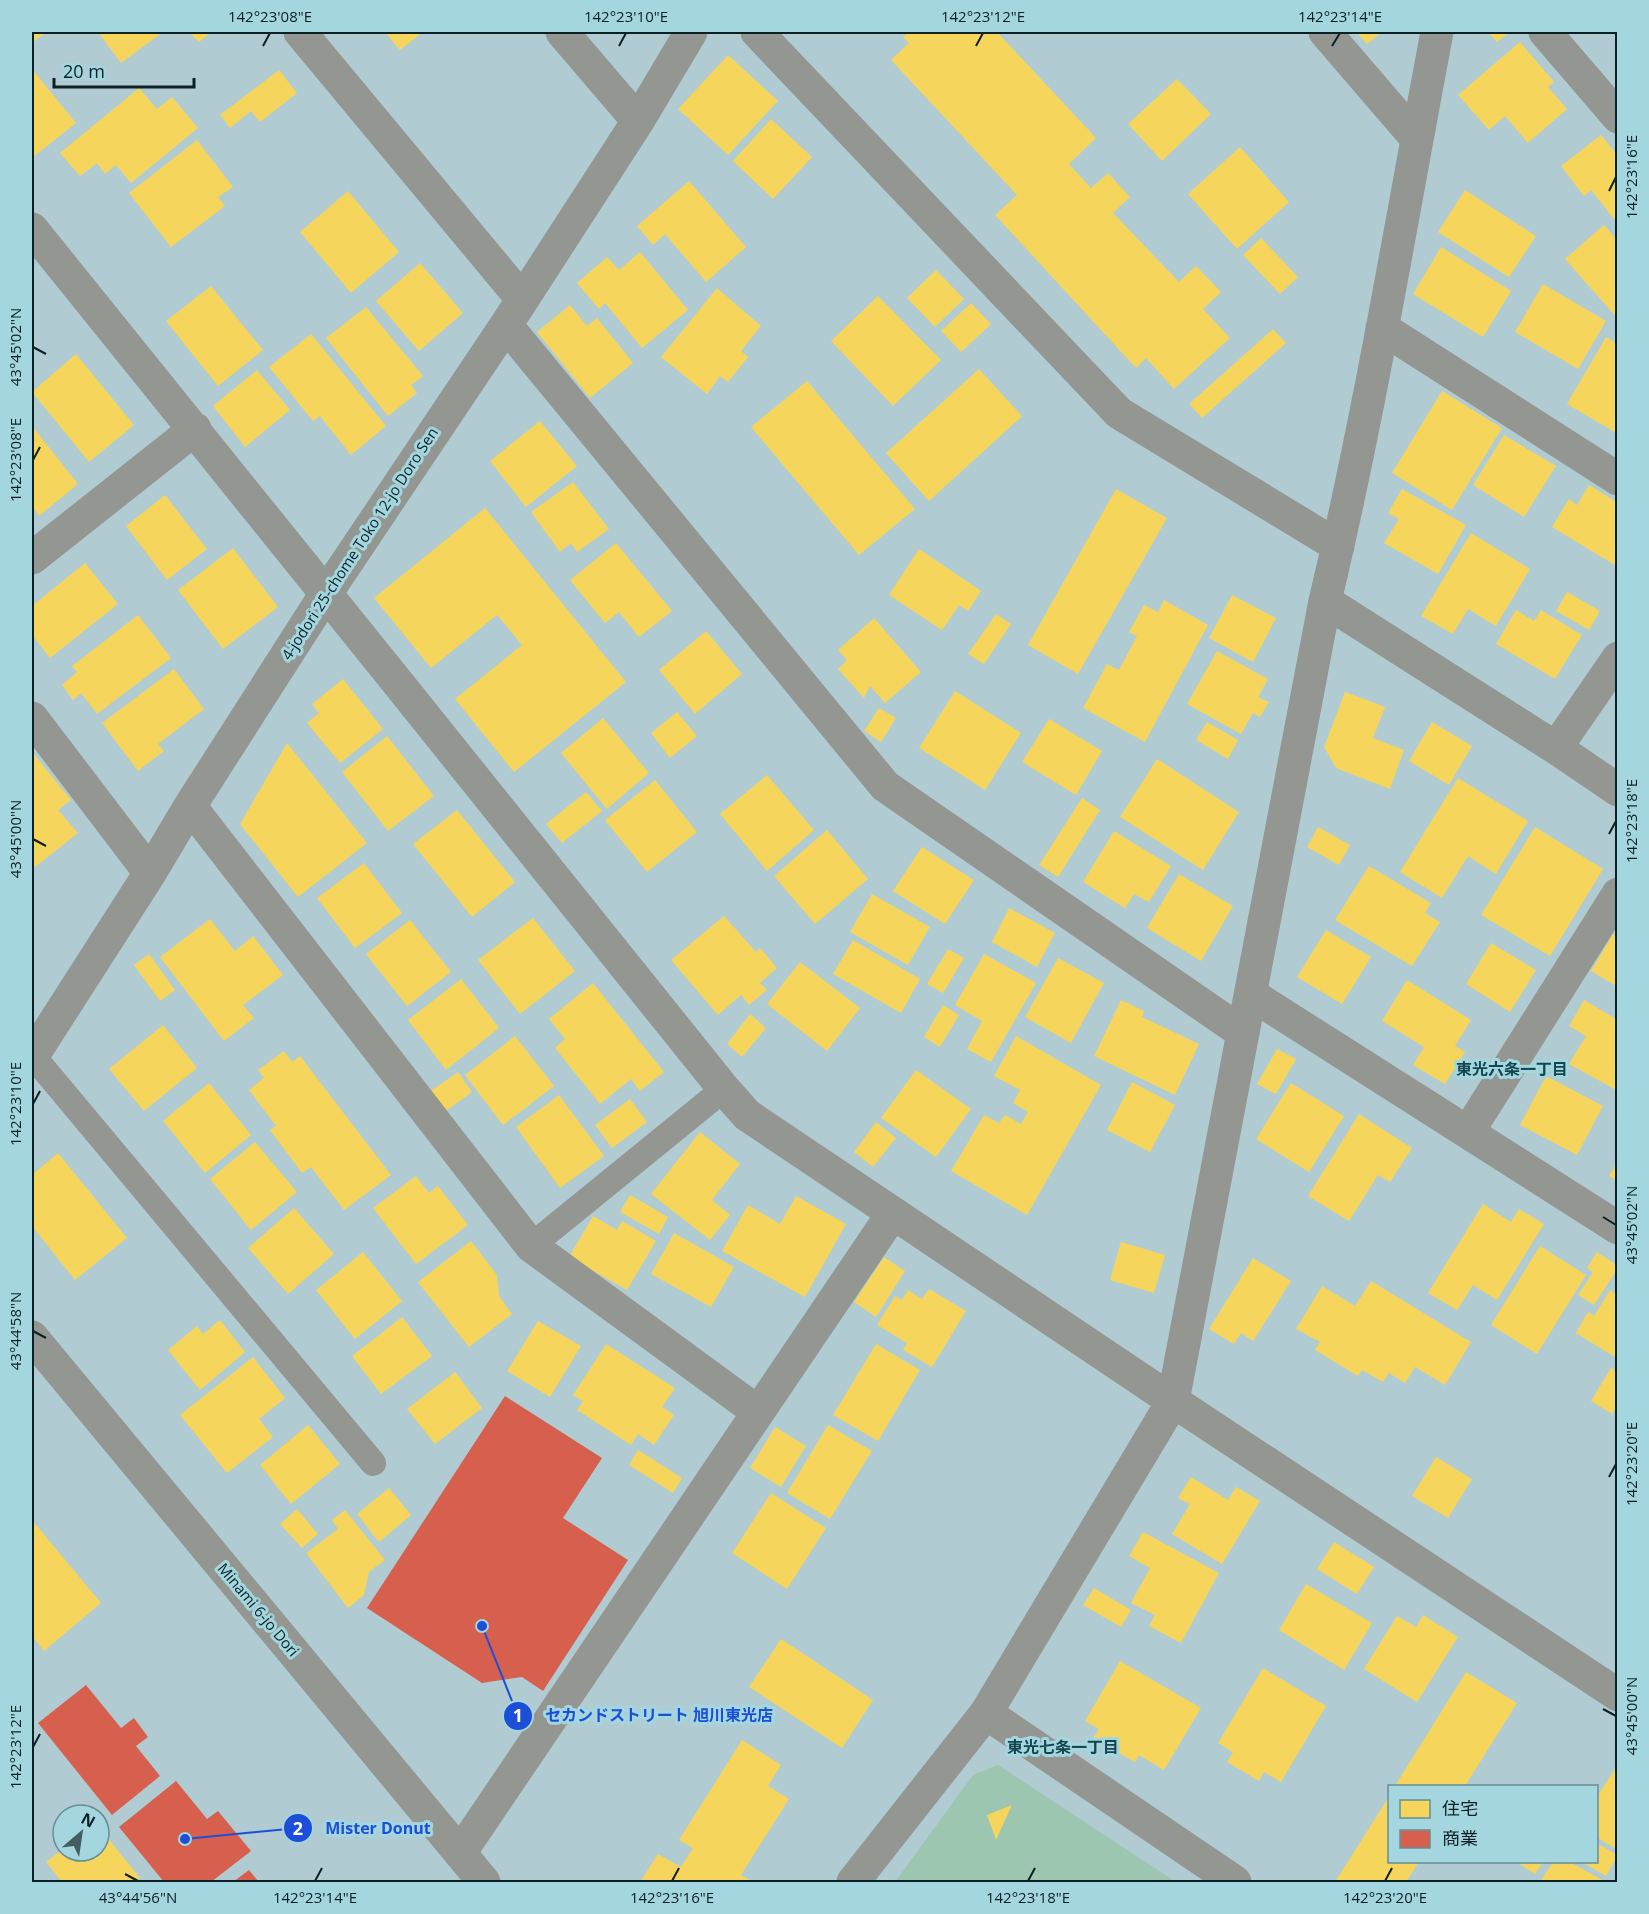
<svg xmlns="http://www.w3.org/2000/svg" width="1649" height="1914" font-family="'Open Sans','Noto Sans JP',sans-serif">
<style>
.green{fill:#9cc6b0}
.homes{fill:#f6d55c}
.shops{fill:#d6604d}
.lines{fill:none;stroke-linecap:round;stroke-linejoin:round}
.service{stroke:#939691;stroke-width:26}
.minor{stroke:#939691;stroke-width:33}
.tertiary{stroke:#939691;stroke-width:33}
.ticks{fill:none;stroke:#0c2124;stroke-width:2}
.labels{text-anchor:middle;stroke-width:6;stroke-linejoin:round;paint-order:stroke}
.street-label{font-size:15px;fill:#0c2124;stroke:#a3d6df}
.neighbourhood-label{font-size:16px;font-weight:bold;fill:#13464e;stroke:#a3d6df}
.leader{fill:none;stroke:#1d4ed8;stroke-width:2}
.callout-dot{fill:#1d4ed8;stroke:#a3d6df;stroke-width:2}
.mark-label{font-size:18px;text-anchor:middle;font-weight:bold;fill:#fff}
.callout-label{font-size:16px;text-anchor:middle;font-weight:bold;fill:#1d4ed8;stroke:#a3d6df;stroke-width:6;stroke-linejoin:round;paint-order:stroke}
.neatline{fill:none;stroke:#0c2124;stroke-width:2}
.ticks-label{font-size:15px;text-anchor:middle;fill:#0c2124}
</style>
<rect width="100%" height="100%" fill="#b0ccd2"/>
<path class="green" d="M 998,1765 L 1176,1882 L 895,1882 L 973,1775 Z"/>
<path class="homes" d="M 32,32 L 46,32 L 32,43 Z
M 98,32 L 163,32 L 121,63 Z
M 189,32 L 211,32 L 199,42 Z
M 385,32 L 423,32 L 400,50 Z
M 909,32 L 997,32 L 1096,138 L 1069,164 L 1091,188 L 1108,173 L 1130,197 L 1113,213 L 1179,282 L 1196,266 L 1221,292 L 1203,309 L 1230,338 L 1174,389 L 1146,358 L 1136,368 L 995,215 L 1017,195 L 891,60 L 909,43 L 903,37 Z
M 1356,32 L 1382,32 L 1367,44 Z
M 1488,32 L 1510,32 L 1497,42 Z
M 1520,42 L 1554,82 L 1548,87 L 1567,109 L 1528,143 L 1505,116 L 1489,130 L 1458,95 Z
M 728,55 L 778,101 L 728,155 L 678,109 Z
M 32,69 L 76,123 L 32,158 Z
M 279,70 L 297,93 L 260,122 L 251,111 L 230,128 L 220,115 Z
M 1177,79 L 1211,114 L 1162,161 L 1128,124 Z
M 139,88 L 157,109 L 172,97 L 198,128 L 131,183 L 116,165 L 105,174 L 97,163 L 80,176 L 60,153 Z
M 771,119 L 812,157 L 773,199 L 733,161 Z
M 1601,135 L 1618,156 L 1618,224 L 1591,190 L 1584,196 L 1561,166 Z
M 197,140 L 233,187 L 218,197 L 225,206 L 171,247 L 129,193 Z
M 1240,147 L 1289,202 L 1237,249 L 1188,194 Z
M 689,181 L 746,247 L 706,282 L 665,234 L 653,245 L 637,226 Z
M 1465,190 L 1536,236 L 1509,277 L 1438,232 Z
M 348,191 L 399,252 L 351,293 L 300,232 Z
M 1604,225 L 1618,241 L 1618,319 L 1565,259 Z
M 1261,238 L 1298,277 L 1280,294 L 1243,255 Z
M 1441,247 L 1511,291 L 1483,337 L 1413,294 Z
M 640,252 L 688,310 L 642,348 L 605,303 L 599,309 L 577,283 L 607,257 L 619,270 Z
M 420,263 L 463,313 L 419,351 L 376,301 Z
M 936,270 L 964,299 L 935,327 L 907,298 Z
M 1543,284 L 1606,321 L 1578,369 L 1515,332 Z
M 211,286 L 263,350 L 218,386 L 166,321 Z
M 717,288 L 761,326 L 741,351 L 748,357 L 728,382 L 720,376 L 707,394 L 661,357 Z
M 878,296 L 941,360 L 893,406 L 831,341 Z
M 971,303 L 991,324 L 961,352 L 941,331 Z
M 570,305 L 587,326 L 597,318 L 633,363 L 590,398 L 537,332 Z
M 366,307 L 423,376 L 411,385 L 417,393 L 388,416 L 326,338 Z
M 1273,329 L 1286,343 L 1202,418 L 1189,404 Z
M 311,334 L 386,426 L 351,455 L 320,416 L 313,421 L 269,367 Z
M 1606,337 L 1618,344 L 1618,434 L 1567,404 Z
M 76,354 L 134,425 L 89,462 L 32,392 Z
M 979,369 L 1022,416 L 929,501 L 886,453 Z
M 257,370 L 290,410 L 245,447 L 213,406 Z
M 807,381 L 915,509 L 859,555 L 751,427 Z
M 1442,391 L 1502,428 L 1452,510 L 1392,473 Z
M 540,421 L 577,466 L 526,507 L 490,461 Z
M 32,426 L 78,484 L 39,516 L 32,506 Z
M 1504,435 L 1556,466 L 1524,517 L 1473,485 Z
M 573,482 L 609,529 L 577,552 L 571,543 L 560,552 L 531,512 Z
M 1589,485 L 1618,503 L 1618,567 L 1552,527 L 1569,499 L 1577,505 Z
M 1116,489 L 1167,518 L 1078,674 L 1028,645 Z
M 1402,489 L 1466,525 L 1438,574 L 1384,543 L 1399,519 L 1388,513 Z
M 165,495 L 207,549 L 167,580 L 126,526 Z
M 485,508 L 626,682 L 514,772 L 455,699 L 522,645 L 497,615 L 431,668 L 374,598 Z
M 1471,533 L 1530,569 L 1496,626 L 1468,609 L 1453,634 L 1421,616 Z
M 616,543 L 672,611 L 639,637 L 619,612 L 605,623 L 570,580 Z
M 233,548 L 278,607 L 223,649 L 178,590 Z
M 919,549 L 981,591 L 968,611 L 959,605 L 942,630 L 889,595 Z
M 85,563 L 118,604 L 50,658 L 32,635 L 32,606 Z
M 1567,592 L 1600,611 L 1589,630 L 1556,611 Z
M 1232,595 L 1276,618 L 1253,662 L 1209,638 Z
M 1164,600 L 1208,625 L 1145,742 L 1083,708 L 1107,664 L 1119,670 L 1137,636 L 1129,632 L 1144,605 L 1158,612 Z
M 1516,610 L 1534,621 L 1541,610 L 1582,635 L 1555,679 L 1496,644 Z
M 996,614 L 1011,624 L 984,664 L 968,654 Z
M 138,615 L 171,658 L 97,714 L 81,693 L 73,700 L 62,685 L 77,672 L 72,666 Z
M 874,618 L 921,672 L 885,703 L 870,686 L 864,698 L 838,669 L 847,660 L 838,650 Z
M 706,631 L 742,674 L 695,714 L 659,670 Z
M 1217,651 L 1268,679 L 1258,697 L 1269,702 L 1260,717 L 1253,713 L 1241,734 L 1187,704 Z
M 174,669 L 204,709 L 158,744 L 164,751 L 138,771 L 102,723 Z
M 343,679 L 383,729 L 340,763 L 307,723 L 319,713 L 312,704 Z
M 955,691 L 1021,733 L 985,790 L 919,748 Z
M 1345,692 L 1385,707 L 1373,738 L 1404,750 L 1390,789 L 1336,768 L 1324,747 Z
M 879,708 L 896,718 L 881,742 L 864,731 Z
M 677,712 L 697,736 L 670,758 L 651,733 Z
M 603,718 L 649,773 L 607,809 L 561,753 Z
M 1049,719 L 1102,751 L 1076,795 L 1022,762 Z
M 1207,722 L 1238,740 L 1228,759 L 1196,740 Z
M 1432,722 L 1472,746 L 1449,785 L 1409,761 Z
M 387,736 L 434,796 L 388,831 L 342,772 Z
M 287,743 L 367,843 L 298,897 L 240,824 Z
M 32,752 L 71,800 L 58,810 L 78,833 L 35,867 L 32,863 Z
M 1157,759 L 1239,812 L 1203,870 L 1120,817 Z
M 767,775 L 814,830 L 767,871 L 720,814 Z
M 1458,778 L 1528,821 L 1496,874 L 1468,856 L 1442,898 L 1400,872 Z
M 655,780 L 697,832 L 647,872 L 605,820 Z
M 586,792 L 602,811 L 562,843 L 546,824 Z
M 1082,798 L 1100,810 L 1058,877 L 1039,865 Z
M 457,810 L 515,882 L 472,917 L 413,844 Z
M 1318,827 L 1350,845 L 1339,865 L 1307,847 Z
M 1535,827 L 1603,869 L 1550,956 L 1481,915 Z
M 827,830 L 868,879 L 815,924 L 774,876 Z
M 1114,831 L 1171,866 L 1149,902 L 1134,894 L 1125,908 L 1083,882 Z
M 922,847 L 974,880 L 945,924 L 893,891 Z
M 364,863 L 402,913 L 355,948 L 317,898 Z
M 1369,866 L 1431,903 L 1425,913 L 1440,922 L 1412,966 L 1335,920 Z
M 1179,874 L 1233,906 L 1201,961 L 1147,928 Z
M 872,894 L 930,927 L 908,965 L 850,932 Z
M 1009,908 L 1055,933 L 1037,967 L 992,942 Z
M 724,916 L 756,952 L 760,948 L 777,968 L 760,983 L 767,990 L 749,1005 L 741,995 L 718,1015 L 671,960 Z
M 533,918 L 575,971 L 520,1014 L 478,960 Z
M 210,919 L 235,951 L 253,936 L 283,975 L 243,1005 L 254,1018 L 224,1041 L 160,957 Z
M 410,920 L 451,972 L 407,1006 L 366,954 Z
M 1326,930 L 1371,957 L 1342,1004 L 1297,977 Z
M 1613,934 L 1618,937 L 1618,987 L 1591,971 Z
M 853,940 L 920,979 L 901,1013 L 833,974 Z
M 1491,943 L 1536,970 L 1510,1012 L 1466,984 Z
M 948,949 L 964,958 L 943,993 L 927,984 Z
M 149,954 L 175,990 L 160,1001 L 134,965 Z
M 984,954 L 1036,983 L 991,1062 L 967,1049 L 982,1021 L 955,1005 Z
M 1058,958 L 1104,983 L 1071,1043 L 1025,1017 Z
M 800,962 L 860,1008 L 827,1051 L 767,1004 Z
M 461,979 L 499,1028 L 446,1070 L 408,1020 Z
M 1407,980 L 1471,1020 L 1455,1046 L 1465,1052 L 1445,1084 L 1413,1065 L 1424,1047 L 1382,1021 Z
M 593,983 L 664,1072 L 640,1091 L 631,1079 L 600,1104 L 555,1048 L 565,1039 L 549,1019 Z
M 1121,1000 L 1144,1011 L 1142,1017 L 1199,1044 L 1175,1095 L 1094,1056 Z
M 1584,1000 L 1618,1020 L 1618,1091 L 1569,1064 L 1586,1036 L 1569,1026 Z
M 943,1005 L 959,1015 L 940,1047 L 924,1037 Z
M 750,1014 L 766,1028 L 742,1057 L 727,1044 Z
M 163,1025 L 197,1068 L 144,1111 L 109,1069 Z
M 515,1036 L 554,1086 L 503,1125 L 465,1075 Z
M 1016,1036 L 1101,1085 L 1027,1215 L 951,1171 L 984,1115 L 999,1123 L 1005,1115 L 1021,1124 L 1028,1112 L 1013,1103 L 1020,1090 L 994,1076 Z
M 1277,1049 L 1296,1059 L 1276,1094 L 1257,1084 Z
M 284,1051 L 292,1062 L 300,1056 L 391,1175 L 344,1210 L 311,1167 L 302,1173 L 270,1130 L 276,1126 L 249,1090 L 264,1078 L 258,1070 Z
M 916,1070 L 971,1109 L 936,1157 L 881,1118 Z
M 458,1072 L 472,1092 L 443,1113 L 428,1093 Z
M 1546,1076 L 1603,1106 L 1577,1155 L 1520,1125 Z
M 1132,1082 L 1175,1105 L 1150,1152 L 1107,1130 Z
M 209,1083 L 251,1135 L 205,1173 L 163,1121 Z
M 1291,1083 L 1344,1116 L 1309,1172 L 1256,1139 Z
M 559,1095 L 604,1156 L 560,1188 L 516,1127 Z
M 630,1099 L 647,1122 L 612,1148 L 595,1125 Z
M 1359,1114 L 1412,1148 L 1390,1182 L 1378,1175 L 1349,1221 L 1308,1196 Z
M 876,1122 L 896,1138 L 873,1167 L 854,1152 Z
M 700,1132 L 740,1164 L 712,1200 L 730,1215 L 710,1240 L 651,1194 Z
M 255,1142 L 297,1192 L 251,1230 L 210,1179 Z
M 58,1153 L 127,1238 L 75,1280 L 32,1226 L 32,1175 Z
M 1618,1161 L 1618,1181 L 1609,1176 Z
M 416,1176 L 429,1193 L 438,1186 L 468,1225 L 416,1264 L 373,1208 Z
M 630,1195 L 668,1217 L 659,1234 L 620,1212 Z
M 796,1196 L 846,1224 L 805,1297 L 722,1251 L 748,1205 L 780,1224 Z
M 1483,1204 L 1511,1222 L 1519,1209 L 1544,1224 L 1497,1300 L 1473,1285 L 1457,1310 L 1428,1293 Z
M 294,1208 L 334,1254 L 288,1294 L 248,1248 Z
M 593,1216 L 617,1230 L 622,1221 L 656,1241 L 627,1290 L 569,1257 Z
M 674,1233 L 734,1267 L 711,1307 L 651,1274 Z
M 471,1241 L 497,1275 L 499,1296 L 512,1314 L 469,1347 L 418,1282 Z
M 1121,1242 L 1165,1255 L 1154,1293 L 1110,1280 Z
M 1540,1246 L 1586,1275 L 1537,1354 L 1491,1325 Z
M 363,1252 L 402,1301 L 355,1339 L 316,1290 Z
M 1597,1252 L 1618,1266 L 1618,1268 L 1594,1305 L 1578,1295 L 1593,1272 L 1587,1268 Z
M 884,1257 L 905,1271 L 876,1317 L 854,1302 Z
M 1253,1258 L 1291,1281 L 1253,1341 L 1241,1333 L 1234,1344 L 1209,1329 Z
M 1371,1281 L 1471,1342 L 1445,1385 L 1415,1367 L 1405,1383 L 1389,1373 L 1383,1382 L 1362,1370 L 1358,1376 L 1315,1350 L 1320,1342 L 1296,1329 L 1322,1286 L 1355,1306 Z
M 929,1289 L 966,1311 L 932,1367 L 903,1350 L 907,1343 L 877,1325 L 895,1296 L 902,1300 L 908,1290 L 922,1299 Z
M 1610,1290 L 1618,1295 L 1618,1359 L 1576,1333 L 1588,1312 L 1594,1316 Z
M 402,1317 L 432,1356 L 381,1394 L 352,1356 Z
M 220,1320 L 245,1352 L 200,1390 L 168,1350 L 197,1326 L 203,1334 Z
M 538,1321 L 581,1346 L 550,1397 L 507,1371 Z
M 606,1344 L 675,1388 L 662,1407 L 674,1415 L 654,1445 L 638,1434 L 631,1445 L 577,1410 L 583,1401 L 573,1395 Z
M 876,1344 L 920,1370 L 878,1441 L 833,1415 Z
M 253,1357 L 285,1398 L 259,1419 L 273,1437 L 227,1473 L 180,1415 Z
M 1611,1368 L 1618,1372 L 1618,1405 L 1612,1414 L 1591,1401 Z
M 455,1372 L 482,1408 L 435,1444 L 407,1409 Z
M 308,1425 L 340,1464 L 291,1504 L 260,1465 Z
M 828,1425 L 872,1451 L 830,1519 L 787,1493 Z
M 775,1427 L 806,1446 L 781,1487 L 750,1468 Z
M 638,1450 L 682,1478 L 673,1493 L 629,1465 Z
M 1436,1457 L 1472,1479 L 1448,1518 L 1412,1496 Z
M 1191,1477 L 1228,1500 L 1236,1487 L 1260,1501 L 1222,1564 L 1172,1534 L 1190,1504 L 1178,1498 Z
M 389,1488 L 411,1515 L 379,1542 L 357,1514 Z
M 771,1493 L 826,1528 L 787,1589 L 732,1553 Z
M 297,1509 L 318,1534 L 302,1548 L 280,1524 Z
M 345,1510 L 385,1560 L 369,1572 L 364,1595 L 348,1608 L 306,1553 L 338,1529 L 332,1520 Z
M 32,1520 L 101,1603 L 44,1651 L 32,1636 Z
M 1143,1532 L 1219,1573 L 1181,1643 L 1149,1626 L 1155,1615 L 1131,1603 L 1150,1568 L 1129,1556 Z
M 1334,1542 L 1374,1567 L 1357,1594 L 1317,1569 Z
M 1306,1584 L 1372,1623 L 1344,1670 L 1279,1630 Z
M 1094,1588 L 1131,1610 L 1121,1627 L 1083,1605 Z
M 1423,1615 L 1458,1637 L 1417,1702 L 1364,1669 L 1397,1616 L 1416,1627 Z
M 781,1639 L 873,1700 L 842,1748 L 749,1687 Z
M 1120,1661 L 1201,1708 L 1164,1770 L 1139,1755 L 1135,1762 L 1093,1738 L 1099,1729 L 1085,1721 Z
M 1263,1668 L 1326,1706 L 1281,1782 L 1264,1772 L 1259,1781 L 1227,1762 L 1233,1752 L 1218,1743 Z
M 1466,1672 L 1517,1703 L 1465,1786 L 1395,1786 Z
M 742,1740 L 781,1765 L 768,1786 L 789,1799 L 741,1875 L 753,1882 L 640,1882 L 658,1854 L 681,1867 L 693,1848 L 679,1840 Z
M 1615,1769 L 1618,1771 L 1618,1850 L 1596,1837 L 1596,1798 Z
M 1390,1795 L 1390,1862 L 1419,1862 L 1406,1882 L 1335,1882 Z
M 1012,1805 L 996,1840 L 987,1815 Z
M 99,1827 L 140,1878 L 134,1882 L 62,1882 L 46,1862 L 63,1849 L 63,1851 L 99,1851 Z
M 1596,1843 L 1618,1855 L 1606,1876 L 1582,1862 L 1596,1862 Z
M 1517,1862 L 1543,1862 L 1535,1874 Z
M 1553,1862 L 1570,1862 L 1606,1882 L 1540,1882 Z"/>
<path class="shops" d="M 505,1396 L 602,1458 L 563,1518 L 628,1560 L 543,1691 L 522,1677 L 482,1683 L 367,1608 Z
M 86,1685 L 121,1728 L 134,1718 L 148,1737 L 136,1746 L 160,1776 L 112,1815 L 38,1723 Z
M 176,1781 L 207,1819 L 218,1811 L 251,1851 L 211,1882 L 164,1882 L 119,1827 Z
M 249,1870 L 259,1882 L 233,1882 Z"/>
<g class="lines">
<path class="service" d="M 33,1056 L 373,1463
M 531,1246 L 724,1089"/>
<path class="minor" d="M 300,32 L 522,299
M 562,32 L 638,121
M 757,32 L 1119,413 L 1338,546
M 1325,32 L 1417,139
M 1545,32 L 1618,117
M 32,229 C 264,514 493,803 724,1089 L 747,1115 L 1173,1401 L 1618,1695
M 506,325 L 885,786 L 1243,1033
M 1382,328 L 1618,479
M 32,558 L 195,429
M 1325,601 L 1556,748 L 1618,790
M 32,718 L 150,873
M 1556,748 L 1618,658
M 190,806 L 531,1246 L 758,1412
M 1252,995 L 1618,1228
M 32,1057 L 150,873 L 190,806 L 325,595 L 506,325 L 638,121 L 691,32
M 1468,1132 L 1618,894
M 986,1713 L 1235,1882
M 460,1853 L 893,1213
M 853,1882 L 986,1713 L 1173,1401 L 1325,601 C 1370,413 1401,222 1437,32"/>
<path class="tertiary" d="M 32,1337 L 484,1882"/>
</g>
<path class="ticks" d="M 263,46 L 270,33M 619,46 L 626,33M 976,46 L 983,33M 1332,46 L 1340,33M 1609,191 L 1616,177M 33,347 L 46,354M 33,460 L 40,447M 1609,834 L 1616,821M 33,839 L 46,846M 33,1104 L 40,1091M 1603,1217 L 1616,1225M 33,1331 L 46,1338M 1609,1477 L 1616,1464M 1603,1709 L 1616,1716M 33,1747 L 40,1734M 125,1874 L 138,1881M 315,1881 L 322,1868M 672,1881 L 679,1868M 1028,1881 L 1035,1868M 1385,1881 L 1392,1868"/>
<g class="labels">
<g class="street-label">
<text transform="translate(360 544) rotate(-57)" y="5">4-jodori 25-chome Toko 12-jo Doro Sen</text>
<text transform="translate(258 1610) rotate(50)" y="5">Minami 6-jo Dori</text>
</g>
<g class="neighbourhood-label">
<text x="1512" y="1075">東光六条一丁目</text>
<text x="1063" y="1753">東光七条一丁目</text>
</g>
</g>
<path class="leader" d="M482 1626L518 1716M185 1839L298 1828"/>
<g class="callout-dot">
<circle cx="482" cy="1626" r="6"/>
<circle cx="185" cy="1839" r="6"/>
<circle cx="518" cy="1716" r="15"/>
<circle cx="298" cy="1828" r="15"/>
</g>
<g class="mark-label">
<text x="518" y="1722">1</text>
<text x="298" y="1835">2</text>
</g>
<g class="callout-label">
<text x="659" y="1721">セカンドストリート 旭川東光店</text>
<text x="378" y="1834">Mister Donut</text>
</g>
<rect width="1649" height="1914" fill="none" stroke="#a3d6df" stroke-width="66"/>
<rect x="1388" y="1785" width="210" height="78" fill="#a3d6df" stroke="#678e94" stroke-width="1.5"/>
<rect x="1400" y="1800" width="30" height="18" fill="#f6d55c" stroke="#678e94" stroke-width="1.5"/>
<text x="1442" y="1815" font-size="18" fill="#0c2124">住宅</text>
<rect x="1400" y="1830" width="30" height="18" fill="#d6604d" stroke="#678e94" stroke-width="1.5"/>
<text x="1442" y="1845" font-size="18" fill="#0c2124">商業</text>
<g transform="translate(81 1833) rotate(29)"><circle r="28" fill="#a3d6df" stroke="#678e94" stroke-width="1.5"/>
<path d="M0-4.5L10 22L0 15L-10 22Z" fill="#455d61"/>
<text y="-9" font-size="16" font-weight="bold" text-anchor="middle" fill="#0c2124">N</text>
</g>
<path d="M54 78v9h140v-9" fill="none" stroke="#0c2124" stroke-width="3"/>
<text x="63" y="78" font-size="18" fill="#0c2124" stroke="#a3d6df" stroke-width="4.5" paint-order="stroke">20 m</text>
<rect x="33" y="33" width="1583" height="1848" class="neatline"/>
<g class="ticks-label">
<text x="270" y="22">142°23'08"E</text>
<text x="626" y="22">142°23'10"E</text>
<text x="983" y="22">142°23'12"E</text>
<text x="1340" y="22">142°23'14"E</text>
<text transform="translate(1632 177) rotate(-90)" y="5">142°23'16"E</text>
<text transform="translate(16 347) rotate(-90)" y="5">43°45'02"N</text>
<text transform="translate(16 460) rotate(-90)" y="5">142°23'08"E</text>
<text transform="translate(1632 821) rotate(-90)" y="5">142°23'18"E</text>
<text transform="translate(16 839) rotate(-90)" y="5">43°45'00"N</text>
<text transform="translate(16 1104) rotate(-90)" y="5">142°23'10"E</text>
<text transform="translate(1632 1225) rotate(-90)" y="5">43°45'02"N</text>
<text transform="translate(16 1331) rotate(-90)" y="5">43°44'58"N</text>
<text transform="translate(1632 1464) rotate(-90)" y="5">142°23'20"E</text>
<text transform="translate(1632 1716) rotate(-90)" y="5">43°45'00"N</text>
<text transform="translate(16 1747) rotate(-90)" y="5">142°23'12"E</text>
<text x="138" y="1903">43°44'56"N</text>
<text x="315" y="1903">142°23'14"E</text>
<text x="672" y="1903">142°23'16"E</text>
<text x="1028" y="1903">142°23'18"E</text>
<text x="1385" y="1903">142°23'20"E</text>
</g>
</svg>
